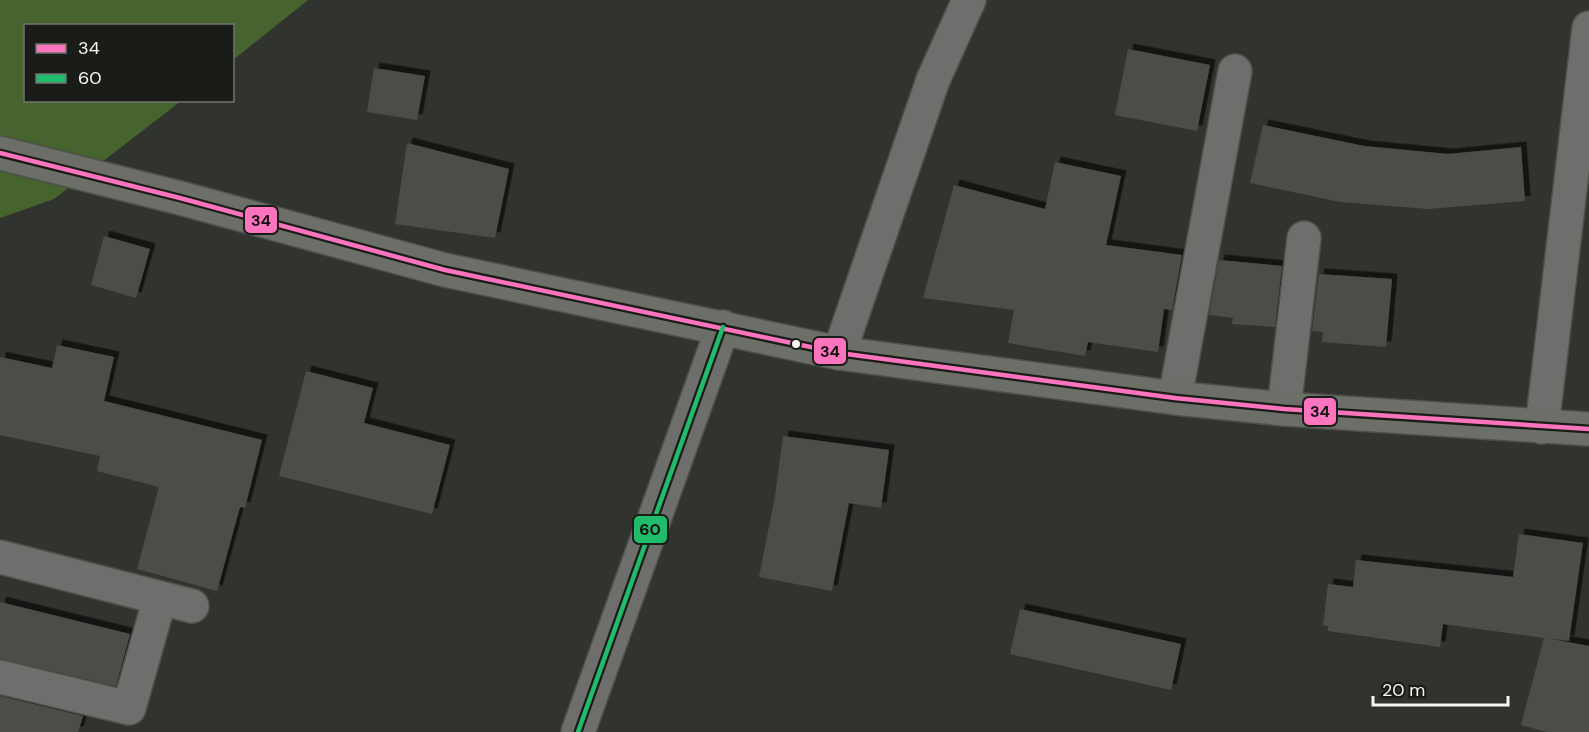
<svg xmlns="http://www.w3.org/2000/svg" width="1589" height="732" font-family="'DM Sans',sans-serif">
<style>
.forest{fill:#47642e}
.building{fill:#4c4d4a;filter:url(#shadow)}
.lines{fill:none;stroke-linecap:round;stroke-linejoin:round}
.street-casing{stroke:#4d4f4b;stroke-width:36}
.primary-casing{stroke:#4d4f4b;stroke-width:36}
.street{stroke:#6e6f6d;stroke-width:33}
.primary{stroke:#6b6f67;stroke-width:33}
.bus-1-casing{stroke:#1a1c18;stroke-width:9}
.bus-2-casing{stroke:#1a1c18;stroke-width:9}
.bus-1{stroke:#fc73be;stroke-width:4.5}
.bus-2{stroke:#20bc6c;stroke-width:4.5}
.bus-dot{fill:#f3f6f1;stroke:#1a1c18;stroke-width:2}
.line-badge{stroke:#1a1c18;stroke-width:2}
.pale-badge-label{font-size:16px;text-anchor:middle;font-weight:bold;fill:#111}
</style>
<defs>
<filter id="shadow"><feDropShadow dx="5.5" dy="-5.5" stdDeviation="0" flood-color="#0009"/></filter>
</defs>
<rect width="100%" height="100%" fill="#31332f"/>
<path class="forest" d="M 0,0 L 308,0 L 233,60 L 232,26 L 26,26 L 26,100 L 181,101 L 54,199 L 0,218 Z"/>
<path class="building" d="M 1128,49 L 1210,65 L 1197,131 L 1115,115 Z
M 374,68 L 425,76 L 417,120 L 367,112 Z
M 1263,125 L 1364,146 L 1448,154 L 1521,147 L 1525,201 L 1428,209 L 1340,202 L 1250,183 Z
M 407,143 L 509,169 L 495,238 L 395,224 Z
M 1055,162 L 1121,176 L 1106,245 L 1182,255 L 1172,310 L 1164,309 L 1158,352 L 1088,342 L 1085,356 L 1008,343 L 1014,310 L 923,298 L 954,185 L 1045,209 Z
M 104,236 L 150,249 L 136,298 L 91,285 Z
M 1219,260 L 1282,266 L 1275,327 L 1232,324 L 1233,318 L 1209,315 Z
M 1319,274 L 1392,279 L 1386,347 L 1322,342 L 1323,332 L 1312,331 Z
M 57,345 L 114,357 L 104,401 L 262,440 L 245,508 L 240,507 L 217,591 L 137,569 L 159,487 L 97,471 L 100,456 L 0,435 L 0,357 L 52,368 Z
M 306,371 L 373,388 L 364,423 L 450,445 L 432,514 L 279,476 Z
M 783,436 L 889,450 L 881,508 L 849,503 L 832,591 L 759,577 L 775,496 Z
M 1519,534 L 1583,543 L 1569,641 L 1546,638 L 1589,646 L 1589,732 L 1547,732 L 1521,725 L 1544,638 L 1443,624 L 1440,647 L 1328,631 L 1328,626 L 1323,625 L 1328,584 L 1353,587 L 1356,560 L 1513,577 Z
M 0,602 L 130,634 L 116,686 L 0,659 Z
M 1020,609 L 1181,644 L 1171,690 L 1010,654 Z
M 0,696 L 83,716 L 78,732 L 0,732 Z"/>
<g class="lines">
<defs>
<path id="street" d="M 839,353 L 933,80 L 969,0
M 1175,398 L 1235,71
M 1284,409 L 1304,238
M 1542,427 L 1589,28
M 0,557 L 192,606
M 0,677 L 129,708 L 160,598
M 578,732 L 723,327"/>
<path id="primary" d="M 0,153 L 180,198 L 445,270 L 839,353 L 1175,398 L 1284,409 L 1589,429"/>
</defs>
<use href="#street" class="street-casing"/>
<use href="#primary" class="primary-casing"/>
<use href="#street" class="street"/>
<use href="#primary" class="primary"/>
<defs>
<path id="bus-1" d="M 0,153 L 180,198 L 445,270 L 839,353 L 1175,398 L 1284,409 L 1589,429"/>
<path id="bus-2" d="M 578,732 L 723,327"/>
</defs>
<use href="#bus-1" class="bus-1-casing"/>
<use href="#bus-2" class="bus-2-casing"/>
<use href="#bus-1" class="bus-1"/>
<use href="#bus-2" class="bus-2"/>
</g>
<circle class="bus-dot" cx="796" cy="344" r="5"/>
<g class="line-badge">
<rect x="244" y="206" width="34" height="28" rx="6" fill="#fc73be"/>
<rect x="813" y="337" width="34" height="28" rx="6" fill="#fc73be"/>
<rect x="1303" y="397" width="34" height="29" rx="6" fill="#fc73be"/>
<rect x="633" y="515" width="35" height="29" rx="6" fill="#20bc6c"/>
</g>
<g class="pale-badge-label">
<text x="261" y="226">34</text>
<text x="830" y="357">34</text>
<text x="1320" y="417">34</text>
<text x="650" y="535">60</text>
</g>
<rect x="24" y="24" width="210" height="78" fill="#1a1c18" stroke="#71736f" stroke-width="1.5"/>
<rect x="36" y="44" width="30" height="9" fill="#fc73be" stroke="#71736f" stroke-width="1.5"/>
<text x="78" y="54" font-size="18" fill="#f3f6f1">34</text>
<rect x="36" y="74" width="30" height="9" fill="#20bc6c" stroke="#71736f" stroke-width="1.5"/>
<text x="78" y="84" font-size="18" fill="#f3f6f1">60</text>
<path d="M1373 696v9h135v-9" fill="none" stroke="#f3f6f1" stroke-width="3"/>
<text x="1382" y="696" font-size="18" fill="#f3f6f1" stroke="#1a1c18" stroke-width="4.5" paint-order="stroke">20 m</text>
</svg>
